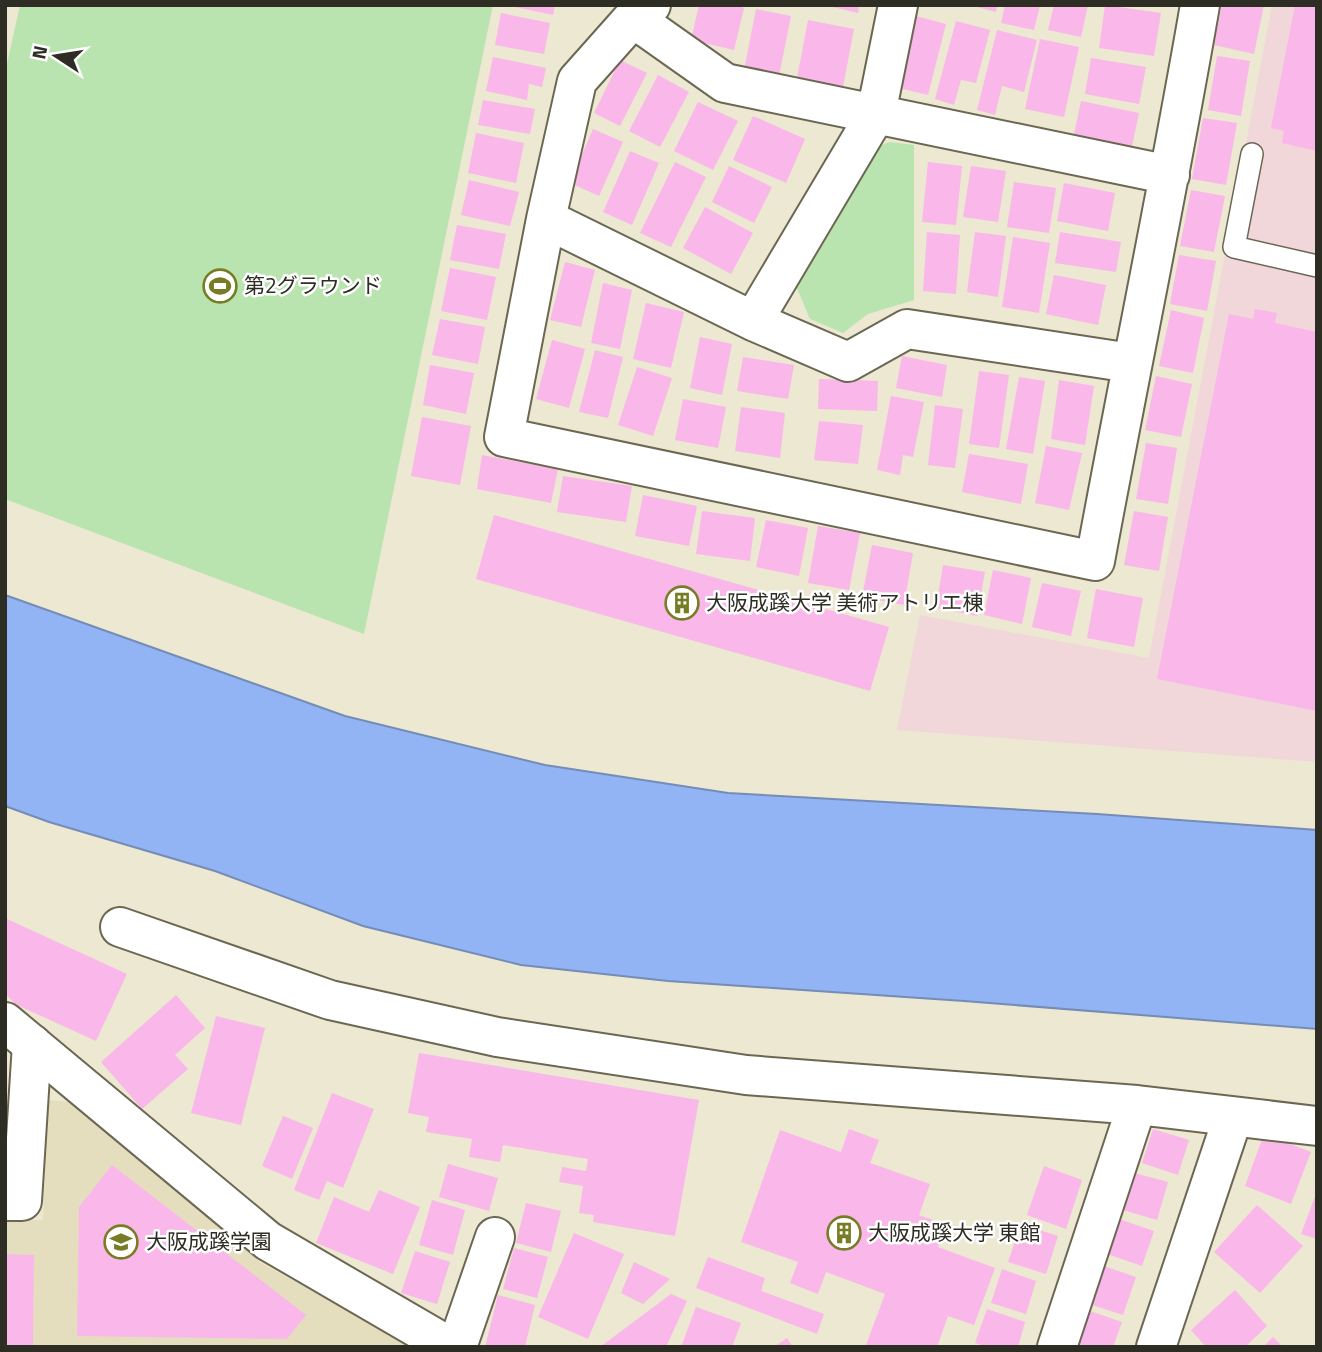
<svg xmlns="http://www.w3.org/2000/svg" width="1322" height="1352" font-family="'Titillium Web','Noto Sans JP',sans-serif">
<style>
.commercial{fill:#f1d6da}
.built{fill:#e4debf}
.green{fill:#b9e4af}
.water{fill:#92b4f5;stroke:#748cb6;stroke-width:2}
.building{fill:#fab7e9}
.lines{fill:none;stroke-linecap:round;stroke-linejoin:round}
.service-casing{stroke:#6b6753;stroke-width:24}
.minor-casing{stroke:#6b6753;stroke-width:42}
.tertiary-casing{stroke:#6b6753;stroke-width:42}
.service{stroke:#fff;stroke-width:21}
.minor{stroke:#fff;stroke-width:38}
.tertiary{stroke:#fff;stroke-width:38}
.labels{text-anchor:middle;stroke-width:5;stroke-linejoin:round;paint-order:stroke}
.poi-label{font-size:21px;fill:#2e2d24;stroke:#fff;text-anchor:start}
</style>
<rect width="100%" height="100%" fill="#ece8d1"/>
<path class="commercial" d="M 1272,5 L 1317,5 L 1317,762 L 897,730 L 920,615 L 1149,658 Z"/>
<path class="built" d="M 47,1100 L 70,1102 L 261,1263 L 404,1342 L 404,1347 L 5,1347 L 5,1219 L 43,1220 Z"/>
<path class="green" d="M 20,5 L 493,5 L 364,634 L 5,499 L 5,73 Z
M 890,142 L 914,145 L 914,300 L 868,314 L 843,333 L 810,319 L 796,286 L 868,150 Z"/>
<path class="water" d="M 5,595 L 345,716 L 545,765 L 728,793 L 1097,814 L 1317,830 L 1317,1029 L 964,1001 L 668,981 L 521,965 L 363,926 L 215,871 L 49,822 L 5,806 Z"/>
<path class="building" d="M 506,5 L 555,5 L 553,15 Z
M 699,5 L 735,5 L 744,8 L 734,50 L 691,40 Z
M 824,5 L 859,5 L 858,13 Z
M 969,5 L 997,5 L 996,12 Z
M 1005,5 L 1040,5 L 1034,30 L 1001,23 Z
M 1054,5 L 1088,5 L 1081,37 L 1048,30 Z
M 1105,5 L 1161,13 L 1154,56 L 1099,48 Z
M 1222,5 L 1264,5 L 1254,54 L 1214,45 Z
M 1295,5 L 1317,5 L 1317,151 L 1282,143 L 1284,131 L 1271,128 Z
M 756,9 L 791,16 L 779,76 L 744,70 Z
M 501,13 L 550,23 L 544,54 L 495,45 Z
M 912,15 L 946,24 L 928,95 L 895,87 Z
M 808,20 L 854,29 L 843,87 L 797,78 Z
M 956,21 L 990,30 L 976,83 L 961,80 L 954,105 L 935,99 Z
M 997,30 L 1037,40 L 1024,92 L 1002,86 L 995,115 L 977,110 Z
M 1040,39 L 1079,47 L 1064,117 L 1025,109 Z
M 1217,56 L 1250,61 L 1241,116 L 1208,110 Z
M 493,57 L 546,68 L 542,87 L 529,84 L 527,100 L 486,91 Z
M 1091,58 L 1146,67 L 1139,104 L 1085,94 Z
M 620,60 L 647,73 L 620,126 L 594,113 Z
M 658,75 L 689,92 L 660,147 L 629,131 Z
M 483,100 L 535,109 L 530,134 L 478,125 Z
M 1081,101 L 1139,113 L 1131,151 L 1073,139 Z
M 698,102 L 738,121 L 713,170 L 674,151 Z
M 753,116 L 805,139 L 786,183 L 733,160 Z
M 1203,118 L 1237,123 L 1226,185 L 1192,179 Z
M 593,129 L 623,142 L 599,196 L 570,183 Z
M 476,133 L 524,143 L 516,183 L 468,173 Z
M 630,151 L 659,163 L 632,225 L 603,212 Z
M 675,162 L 706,177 L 671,247 L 640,233 Z
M 928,162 L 962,166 L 956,225 L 922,222 Z
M 729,166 L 772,187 L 754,223 L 712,202 Z
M 971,166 L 1006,171 L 998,222 L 963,217 Z
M 469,180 L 519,192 L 510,226 L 461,215 Z
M 1014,182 L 1056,188 L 1049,233 L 1007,227 Z
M 1064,183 L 1115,193 L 1108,231 L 1057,221 Z
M 1191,190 L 1225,196 L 1214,252 L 1180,246 Z
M 705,207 L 753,233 L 731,274 L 683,248 Z
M 457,225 L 506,234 L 499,269 L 450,260 Z
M 927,232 L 960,235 L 956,294 L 923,291 Z
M 975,232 L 1006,236 L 998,297 L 967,292 Z
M 1060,232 L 1121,242 L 1116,272 L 1055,263 Z
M 1013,237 L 1050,243 L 1039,313 L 1002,307 Z
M 1179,255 L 1216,261 L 1207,311 L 1170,304 Z
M 565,262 L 595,270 L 581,327 L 550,320 Z
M 450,268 L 496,277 L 487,320 L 441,311 Z
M 1054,275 L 1106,285 L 1098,325 L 1046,314 Z
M 603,283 L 632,290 L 620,349 L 591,343 Z
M 646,303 L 684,312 L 671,368 L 633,359 Z
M 1255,309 L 1277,313 L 1275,323 L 1317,332 L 1317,711 L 1157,679 L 1229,314 L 1253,319 Z
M 1171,310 L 1204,318 L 1193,373 L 1159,366 Z
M 440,319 L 485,327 L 478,364 L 432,355 Z
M 700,337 L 732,344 L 722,395 L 690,388 Z
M 552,340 L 585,349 L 569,408 L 536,399 Z
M 595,350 L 623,357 L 608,418 L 579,412 Z
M 902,356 L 947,365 L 942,397 L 896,388 Z
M 743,357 L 794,365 L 788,399 L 737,391 Z
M 430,365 L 474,373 L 466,414 L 423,405 Z
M 637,367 L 672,378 L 653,436 L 618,425 Z
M 979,371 L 1009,375 L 999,448 L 969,444 Z
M 1156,376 L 1192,384 L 1181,437 L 1145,430 Z
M 1019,377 L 1045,381 L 1033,454 L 1006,449 Z
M 819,379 L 878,381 L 877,411 L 818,409 Z
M 1059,380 L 1094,386 L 1085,445 L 1051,439 Z
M 891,396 L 924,402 L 913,457 L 903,455 L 900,475 L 877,470 Z
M 683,399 L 726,407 L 718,448 L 675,440 Z
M 935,405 L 963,409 L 955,468 L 928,465 Z
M 741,407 L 785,413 L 780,458 L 735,451 Z
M 422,417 L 471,426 L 460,485 L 411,476 Z
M 819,421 L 863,425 L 858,464 L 814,460 Z
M 1146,443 L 1177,448 L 1168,504 L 1136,499 Z
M 1046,446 L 1082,453 L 1069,510 L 1035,503 Z
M 969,454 L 1028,464 L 1021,504 L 962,492 Z
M 482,455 L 558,469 L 551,503 L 477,489 Z
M 563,476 L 632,486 L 626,522 L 557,512 Z
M 643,495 L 697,506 L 689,546 L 635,536 Z
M 702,511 L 755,518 L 750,561 L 696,554 Z
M 1134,511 L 1168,517 L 1159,571 L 1124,565 Z
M 494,515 L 889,627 L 870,691 L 476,579 Z
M 766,520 L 808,528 L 799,576 L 756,567 Z
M 818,526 L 860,533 L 849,590 L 808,583 Z
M 872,545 L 913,553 L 904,605 L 862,597 Z
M 943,565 L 985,572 L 977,616 L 936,608 Z
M 993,570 L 1031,578 L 1022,624 L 984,615 Z
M 1042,583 L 1081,591 L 1071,636 L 1032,627 Z
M 1096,589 L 1143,598 L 1134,647 L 1087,638 Z
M 5,918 L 127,974 L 96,1041 L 15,1004 L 5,993 Z
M 176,995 L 205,1028 L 175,1055 L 188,1069 L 142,1109 L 101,1062 Z
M 216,1016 L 265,1028 L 241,1125 L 191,1113 Z
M 419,1053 L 699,1100 L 675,1236 L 593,1222 L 594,1215 L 579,1213 L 583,1186 L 559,1182 L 562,1167 L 586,1171 L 588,1159 L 503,1145 L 500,1162 L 469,1157 L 472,1139 L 426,1132 L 429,1117 L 408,1113 Z
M 332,1093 L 374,1109 L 343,1188 L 327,1181 L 319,1200 L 294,1190 Z
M 283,1116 L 313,1128 L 292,1179 L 262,1166 Z
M 849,1129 L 879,1140 L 870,1163 L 930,1184 L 919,1215 L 947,1225 L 938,1247 L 995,1268 L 974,1325 L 948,1316 L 937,1347 L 872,1347 L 866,1345 L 885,1294 L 826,1272 L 818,1294 L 790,1283 L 798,1262 L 741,1242 L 780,1130 L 841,1152 Z
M 1153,1129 L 1189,1140 L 1178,1175 L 1142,1163 Z
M 1264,1134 L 1311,1152 L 1291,1204 L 1245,1186 Z
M 448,1164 L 498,1178 L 489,1211 L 439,1197 Z
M 112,1165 L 306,1315 L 287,1339 L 77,1336 L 79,1207 Z
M 1044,1166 L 1082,1180 L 1066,1229 L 1027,1215 Z
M 1134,1173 L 1168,1182 L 1157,1220 L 1123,1210 Z
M 379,1190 L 420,1207 L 393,1274 L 316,1243 L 334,1197 L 369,1212 Z
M 1317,1191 L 1317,1239 L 1301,1234 Z
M 432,1200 L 465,1210 L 453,1255 L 419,1245 Z
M 526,1203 L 561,1211 L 551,1252 L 516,1243 Z
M 1257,1205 L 1303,1246 L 1260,1293 L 1214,1252 Z
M 1116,1218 L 1154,1231 L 1142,1266 L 1104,1253 Z
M 1021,1224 L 1058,1236 L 1046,1274 L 1008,1262 Z
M 574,1233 L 624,1254 L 588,1339 L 538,1317 Z
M 514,1248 L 548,1257 L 537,1298 L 503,1289 Z
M 415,1251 L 450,1262 L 437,1304 L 401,1293 Z
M 5,1254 L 34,1255 L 33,1347 L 5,1347 Z
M 708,1257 L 765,1278 L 761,1291 L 824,1314 L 817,1334 L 696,1288 Z
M 634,1262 L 670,1279 L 643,1304 L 621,1293 Z
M 1098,1264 L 1136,1277 L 1123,1315 L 1086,1303 Z
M 1002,1269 L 1036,1281 L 1026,1314 L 991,1303 Z
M 1235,1290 L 1267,1326 L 1245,1347 L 1206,1347 L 1191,1330 Z
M 671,1294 L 687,1301 L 666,1347 L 600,1347 Z
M 498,1295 L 535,1305 L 525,1347 L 485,1347 Z
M 696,1307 L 741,1323 L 732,1347 L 681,1347 Z
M 987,1309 L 1025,1322 L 1018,1347 L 987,1347 L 975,1343 Z
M 1084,1309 L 1122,1322 L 1113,1347 L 1071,1347 Z
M 1273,1337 L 1283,1347 L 1263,1347 Z
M 787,1338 L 793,1347 L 774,1347 Z"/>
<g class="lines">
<defs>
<path id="service" d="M 1252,154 L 1234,247 L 1317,266"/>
<path id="minor" d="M 651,5 L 633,18 L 577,81 L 546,219 L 504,437 L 1095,561 C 1129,376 1168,191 1200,5
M 633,18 L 725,83 L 1170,175
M 546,219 L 753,321 L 848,362 L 907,329 L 1131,363
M 753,321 L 876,114 L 898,5
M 120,927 L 330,1000 L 497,1037 L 746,1075 L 1137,1105 L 1317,1126
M 5,1201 L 22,1201 L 32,1044
M 457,1347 L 495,1237
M 1057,1347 L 1137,1105
M 1156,1347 L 1233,1117"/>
<path id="tertiary" d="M 5,1022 L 268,1241 L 450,1347"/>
</defs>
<use href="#service" class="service-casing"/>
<use href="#minor" class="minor-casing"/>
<use href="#tertiary" class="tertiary-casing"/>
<use href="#service" class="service"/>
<use href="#minor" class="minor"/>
<use href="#tertiary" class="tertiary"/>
</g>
<defs>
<symbol id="stadium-ring" viewBox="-11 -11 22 22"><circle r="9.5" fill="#fff" stroke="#777c25" stroke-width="1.5"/><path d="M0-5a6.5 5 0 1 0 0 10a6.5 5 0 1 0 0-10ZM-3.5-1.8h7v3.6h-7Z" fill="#777c25"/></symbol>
<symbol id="building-ring" viewBox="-11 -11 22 22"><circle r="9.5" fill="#fff" stroke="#777c25" stroke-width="1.5"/><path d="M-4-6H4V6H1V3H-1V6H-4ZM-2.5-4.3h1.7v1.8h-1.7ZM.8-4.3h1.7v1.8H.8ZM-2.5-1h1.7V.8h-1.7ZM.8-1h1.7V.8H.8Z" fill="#777c25"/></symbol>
<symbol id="school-ring" viewBox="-11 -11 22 22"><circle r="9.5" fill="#fff" stroke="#777c25" stroke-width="1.5"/><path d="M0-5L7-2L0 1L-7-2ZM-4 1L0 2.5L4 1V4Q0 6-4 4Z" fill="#777c25"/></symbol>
</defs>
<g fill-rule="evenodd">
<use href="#stadium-ring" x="201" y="267" width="38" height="38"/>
<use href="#building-ring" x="663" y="584" width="38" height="38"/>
<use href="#building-ring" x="825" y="1214" width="38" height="38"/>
<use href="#school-ring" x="102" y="1223" width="38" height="38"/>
</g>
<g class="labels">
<g class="poi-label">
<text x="244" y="293">第2グラウンド</text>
<text x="706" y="610">大阪成蹊大学 美術アトリエ棟</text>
<text x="868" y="1240">大阪成蹊大学 東館</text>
<text x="146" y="1249">大阪成蹊学園</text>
</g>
</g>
<rect width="1322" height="1352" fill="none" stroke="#2e2d24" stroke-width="14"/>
<g transform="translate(56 56) rotate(282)" stroke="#ffffff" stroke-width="5" paint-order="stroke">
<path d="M0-5L12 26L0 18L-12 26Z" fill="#2e2d24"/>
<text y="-10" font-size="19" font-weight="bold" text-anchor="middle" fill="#2e2d24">N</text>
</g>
</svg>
